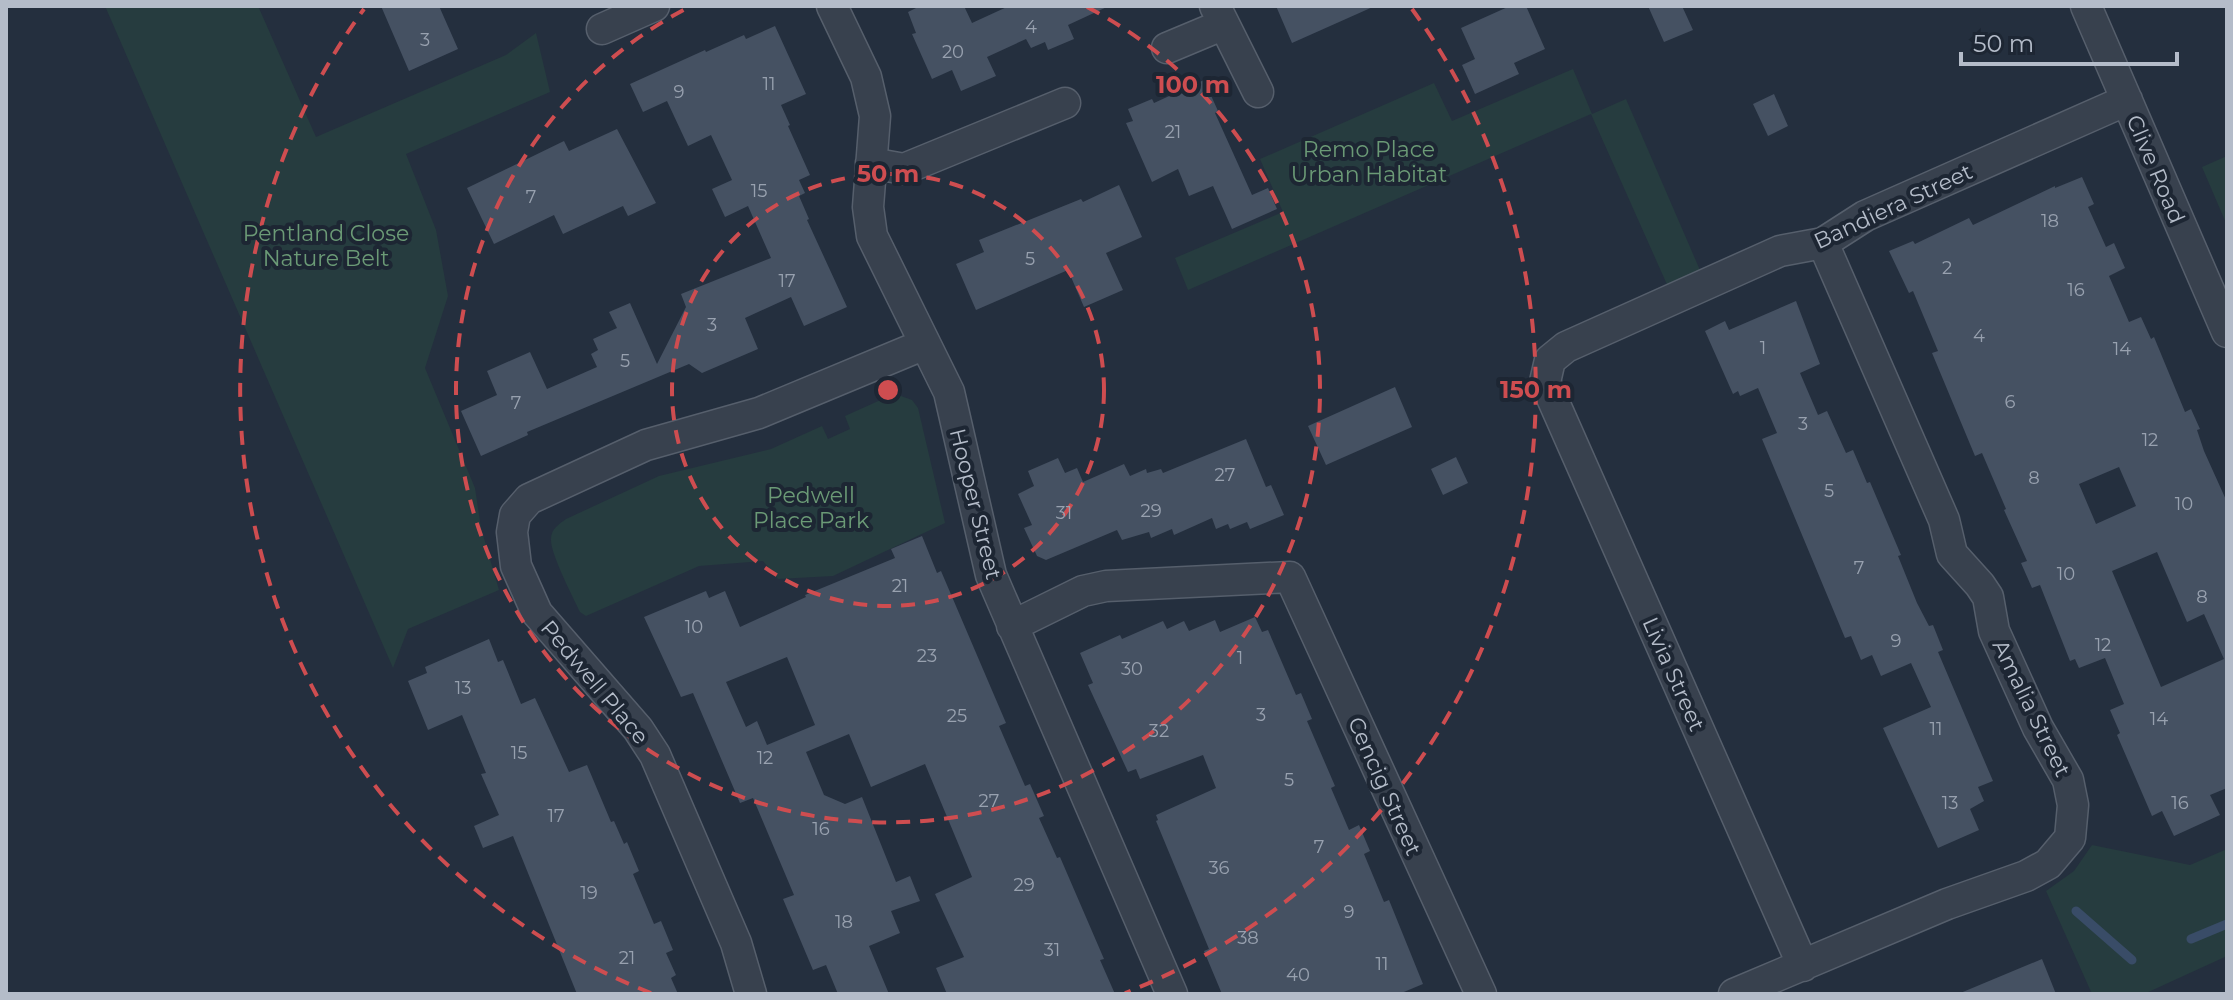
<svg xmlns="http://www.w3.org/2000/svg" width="2233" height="1000" font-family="Montserrat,sans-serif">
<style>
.green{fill:#263c3f}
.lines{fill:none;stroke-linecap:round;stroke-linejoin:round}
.stream{stroke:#394c67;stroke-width:9}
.building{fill:#455162;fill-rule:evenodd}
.minor-casing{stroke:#565f6c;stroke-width:33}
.minor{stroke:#38414e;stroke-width:30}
.ring{fill:none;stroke:#ce4d50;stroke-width:4;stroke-dasharray:14 10}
.labels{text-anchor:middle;stroke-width:8;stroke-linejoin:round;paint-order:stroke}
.number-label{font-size:18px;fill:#98a1af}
.park-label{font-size:22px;fill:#6b9a76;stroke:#1d2633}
.street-label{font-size:22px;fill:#b4bcc9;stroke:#1d2633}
.centre{fill:#ce4d50;stroke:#1d2633;stroke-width:4}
.ring-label{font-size:24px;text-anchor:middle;font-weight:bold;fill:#ce4d50;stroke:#1d2633;stroke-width:8;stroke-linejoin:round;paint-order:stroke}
</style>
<rect width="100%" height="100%" fill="#242f3e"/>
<path class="green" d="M 105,6 L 258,6 L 316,137 L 506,55 L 536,33 L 550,92 L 406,154 L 436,230 L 448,296 L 425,368 L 475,488 L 481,528 L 499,590 L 408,629 L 393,668 Z
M 1573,69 L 1592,114 L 1626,99 L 1706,284 L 1673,298 L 1591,114 L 1188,290 L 1175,258 L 1283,212 L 1260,159 L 1434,83 L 1452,121 Z
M 2227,156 L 2227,222 L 2226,223 L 2202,167 Z
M 901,396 L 912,400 L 918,408 L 945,523 L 833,576 L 778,579 L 763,561 L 699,566 L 586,616 L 580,612 C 573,597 550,553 551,539 C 551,529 559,524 566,519 L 659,476 L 771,449 L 822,426 L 828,439 L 850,429 L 845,416 L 885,398 Z
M 2092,845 L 2190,865 L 2227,849 L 2227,956 L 2144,994 L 2092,994 L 2046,891 L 2074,871 Z"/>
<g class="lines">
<path class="stream" d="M 2076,911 L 2132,960
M 2191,939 L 2227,924"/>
</g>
<path class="building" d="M 381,6 L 439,6 L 458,49 L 409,71 Z
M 920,6 L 964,6 L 972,23 L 1009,6 L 1109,6 L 1068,25 L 1074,39 L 1048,50 L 1045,42 L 1031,48 L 1026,39 L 987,57 L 996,76 L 961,91 L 952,70 L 932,79 L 912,34 L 916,33 L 908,12 Z
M 1276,6 L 1375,6 L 1292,43 Z
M 1510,6 L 1526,6 L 1545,49 L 1514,63 L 1519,74 L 1475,94 L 1462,65 L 1475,59 L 1461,28 Z
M 1648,6 L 1682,6 L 1693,30 L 1664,42 Z
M 775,26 L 806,94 L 781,105 L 790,125 L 788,126 L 810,175 L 799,180 L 805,193 L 799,196 L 809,219 L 807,220 L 847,307 L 804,326 L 791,297 L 745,318 L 758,349 L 702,373 L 689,364 L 527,432 L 528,435 L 481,456 L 461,411 L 497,395 L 487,371 L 530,352 L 547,389 L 597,367 L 591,354 L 598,350 L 593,339 L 617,328 L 609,312 L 630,303 L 657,364 L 686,307 L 681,294 L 771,258 L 748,206 L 725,217 L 712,189 L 732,180 L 711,135 L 688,146 L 667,101 L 643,112 L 630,84 L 705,50 L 706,52 L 744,35 L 746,39 Z
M 1204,80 L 1218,111 L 1215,113 L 1252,195 L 1268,188 L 1277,209 L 1232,229 L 1213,186 L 1189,196 L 1178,169 L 1152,182 L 1126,123 L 1133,121 L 1128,109 L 1152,99 L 1154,103 Z
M 1774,94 L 1788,126 L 1768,136 L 1753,104 Z
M 617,129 L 656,203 L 628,216 L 623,206 L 563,234 L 554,215 L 494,244 L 467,188 L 564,141 L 569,151 Z
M 2082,177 L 2094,204 L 2088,207 L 2106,247 L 2114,243 L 2125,268 L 2109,276 L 2129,322 L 2141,317 L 2151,339 L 2154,337 L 2185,412 L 2191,409 L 2200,429 L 2197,430 L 2204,451 L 2227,502 L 2227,788 L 2210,795 L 2220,815 L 2174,836 L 2162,811 L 2152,816 L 2117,735 L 2120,733 L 2110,710 L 2124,704 L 2105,658 L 2079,668 L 2075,659 L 2070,661 L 2040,585 L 2032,588 L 2021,563 L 2027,561 L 2004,510 L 2006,509 L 1982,453 L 1975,456 L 1932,353 L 1938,351 L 1913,291 L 1909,293 L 1889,251 L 1913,241 L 1915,244 L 1969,218 L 1973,225 L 2055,186 L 2055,188 ZM 2119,467 L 2136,506 L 2096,524 L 2079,484 ZM 2157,552 L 2187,622 L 2204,614 L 2224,659 L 2161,687 L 2112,571 Z
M 1119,185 L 1142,237 L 1106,253 L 1123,290 L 1084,307 L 1068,270 L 976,310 L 956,264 L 984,252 L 979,240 L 1081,199 L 1083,202 Z
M 1796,301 L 1820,364 L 1800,373 L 1818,415 L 1827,411 L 1846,453 L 1853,450 L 1867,483 L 1870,482 L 1901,555 L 1898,556 L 1917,603 L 1929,626 L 1933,625 L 1943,650 L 1938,652 L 1993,781 L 1978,787 L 1984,801 L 1970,809 L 1979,830 L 1938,848 L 1883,728 L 1931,707 L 1911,663 L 1881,676 L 1872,655 L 1861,660 L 1851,636 L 1845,638 L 1762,439 L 1777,433 L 1758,388 L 1740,396 L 1738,391 L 1733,394 L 1705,331 L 1725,321 L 1729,330 Z
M 1395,387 L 1412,427 L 1326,465 L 1308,426 Z
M 1246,439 L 1266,487 L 1271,485 L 1284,515 L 1250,529 L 1247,522 L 1230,529 L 1228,524 L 1216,529 L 1212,518 L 1174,535 L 1172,529 L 1151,538 L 1149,532 L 1122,540 L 1117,530 L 1046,560 L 1037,556 L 1024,528 L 1032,525 L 1018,494 L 1034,486 L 1028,471 L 1058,458 L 1065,473 L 1077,468 L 1083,482 L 1124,464 L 1130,476 L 1146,469 L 1147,473 L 1161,469 L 1163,473 Z
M 1456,457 L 1468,483 L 1443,495 L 1431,469 Z
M 922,536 L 937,573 L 941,571 L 994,695 L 1006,723 L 999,726 L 1025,786 L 1030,784 L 1044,816 L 1039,818 L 1057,858 L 1060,857 L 1104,959 L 1100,960 L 1115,994 L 947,994 L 936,968 L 964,957 L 935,894 L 972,877 L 970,872 L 925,764 L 871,787 L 849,734 L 806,752 L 824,795 L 845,804 L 862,797 L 896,882 L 910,876 L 920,901 L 891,911 L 900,933 L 869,946 L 889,994 L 838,994 L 826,965 L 813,970 L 783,899 L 794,895 L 753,798 L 740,803 L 693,693 L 681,697 L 644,617 L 706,591 L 709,598 L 725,591 L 740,627 L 806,597 L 805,595 L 895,558 L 891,549 ZM 787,657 L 815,725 L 767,745 L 757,721 L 746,727 L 726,682 Z
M 1255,617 L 1262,632 L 1268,630 L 1296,695 L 1301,693 L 1312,719 L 1307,721 L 1335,786 L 1331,788 L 1349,830 L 1359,825 L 1370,851 L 1364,854 L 1384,902 L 1389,900 L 1423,984 L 1399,994 L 1222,994 L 1204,951 L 1209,949 L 1156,821 L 1158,820 L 1156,815 L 1216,788 L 1203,755 L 1140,779 L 1136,769 L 1128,772 L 1088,685 L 1093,683 L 1080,653 L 1120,635 L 1122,639 L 1163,621 L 1167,629 L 1184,621 L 1189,631 L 1215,620 L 1220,632 Z
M 489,639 L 498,662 L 503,660 L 521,704 L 535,698 L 569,772 L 587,765 L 611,822 L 614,821 L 624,844 L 627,842 L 639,871 L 633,874 L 654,924 L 661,921 L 673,950 L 666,953 L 676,975 L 671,978 L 678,994 L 577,994 L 513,836 L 483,848 L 474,826 L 499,815 L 481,774 L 486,773 L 462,715 L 428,730 L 408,681 L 427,673 L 425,667 Z
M 2042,959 L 2056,994 L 1958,994 Z"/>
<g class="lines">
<defs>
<path id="minor" d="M 832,6 L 866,77 L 875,116 L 868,207 L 872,236 L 949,392 L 991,575 L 1172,994
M 1215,6 L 1258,92
M 2086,6 L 2227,332
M 602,29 L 654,6
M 1167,48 L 1222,25
M 871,163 L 904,169 L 1065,103
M 1012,626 L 1083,591 L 1106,586 L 1290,577 L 1481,994
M 1803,966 L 1545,382 L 1550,360 L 1566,347 L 1780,251 L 1823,243 L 1865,216 L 2127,100
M 751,994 L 736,943 L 655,755 L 638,729 L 537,613 L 516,566 L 512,532 L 515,515 L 529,499 L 646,445 L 759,413 L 925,344
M 1734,994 L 1947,904 L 2026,876 L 2048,864 L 2070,838 L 2073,805 L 2068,780 L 2038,728 L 1994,631 L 1988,597 L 1980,585 L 1952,554 L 1944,520 L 1823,243"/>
</defs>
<use href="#minor" class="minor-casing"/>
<use href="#minor" class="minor"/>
</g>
<g class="ring">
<circle cx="888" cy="390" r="216"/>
<path d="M1087 7A432 432 0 1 1 689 7"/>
<path d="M651 993A648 648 0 0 1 364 9M1412 9A648 648 0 0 1 1125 993"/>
</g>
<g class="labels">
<g class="number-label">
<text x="1031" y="33">4</text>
<text x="425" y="46">3</text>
<text x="953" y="58">20</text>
<text x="769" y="90">11</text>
<text x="679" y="98">9</text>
<text x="1173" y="138">21</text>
<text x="759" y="197">15</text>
<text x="531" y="203">7</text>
<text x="2050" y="227">18</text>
<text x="1030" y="265">5</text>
<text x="1947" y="274">2</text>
<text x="787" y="287">17</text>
<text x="2076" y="296">16</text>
<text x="712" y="331">3</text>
<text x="1979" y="342">4</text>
<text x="1763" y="354">1</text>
<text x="2122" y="355">14</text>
<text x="625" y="367">5</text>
<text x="2010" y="408">6</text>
<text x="516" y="409">7</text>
<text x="1803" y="430">3</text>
<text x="2150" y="446">12</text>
<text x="1225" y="481">27</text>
<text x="2034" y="484">8</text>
<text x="1829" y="497">5</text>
<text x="2184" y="510">10</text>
<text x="1151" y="517">29</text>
<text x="1064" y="519">31</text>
<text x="1859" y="574">7</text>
<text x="2066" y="580">10</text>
<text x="900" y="592">21</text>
<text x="2202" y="603">8</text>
<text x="694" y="633">10</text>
<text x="1896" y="647">9</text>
<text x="2103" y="651">12</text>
<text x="927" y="662">23</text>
<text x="1240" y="664">1</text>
<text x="1132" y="675">30</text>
<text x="463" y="694">13</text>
<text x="1261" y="721">3</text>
<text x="957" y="722">25</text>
<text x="2159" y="725">14</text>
<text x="1936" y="735">11</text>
<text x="1159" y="737">32</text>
<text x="519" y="759">15</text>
<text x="765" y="764">12</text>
<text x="1289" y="786">5</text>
<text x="989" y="807">27</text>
<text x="1950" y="809">13</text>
<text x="2180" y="809">16</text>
<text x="556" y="822">17</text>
<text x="821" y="835">16</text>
<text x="1319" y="853">7</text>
<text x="1219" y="874">36</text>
<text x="1024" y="891">29</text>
<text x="589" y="899">19</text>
<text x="1349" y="918">9</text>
<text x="844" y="928">18</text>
<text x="1248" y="944">38</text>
<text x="1052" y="956">31</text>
<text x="627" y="964">21</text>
<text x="1382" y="970">11</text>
<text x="1298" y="981">40</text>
</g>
<g class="park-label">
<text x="1369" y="157">Remo Place<tspan x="1369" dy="25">Urban Habitat</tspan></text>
<text x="326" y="241">Pentland Close<tspan x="326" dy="25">Nature Belt</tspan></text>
<text x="811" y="503">Pedwell<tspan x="811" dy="25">Place Park</tspan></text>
</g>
<g class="street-label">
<text transform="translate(2156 169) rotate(67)" y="8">Clive Road</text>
<text transform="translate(1893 206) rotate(-25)" y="8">Bandiera Street</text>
<text transform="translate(976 504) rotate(76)" y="8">Hooper Street</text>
<text transform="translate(1674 674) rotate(66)" y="8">Livia Street</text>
<text transform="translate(595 682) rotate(50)" y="8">Pedwell Place</text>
<text transform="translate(2032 708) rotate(64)" y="8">Amalia Street</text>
<text transform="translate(1385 786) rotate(66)" y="8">Cencig Street</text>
</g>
</g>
<circle cx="888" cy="390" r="12" class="centre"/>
<g class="ring-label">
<text x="1193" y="93">100 m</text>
<text x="888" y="182">50 m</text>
<text x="1536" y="398">150 m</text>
</g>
<rect width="2233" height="1000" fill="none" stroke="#b4bcc9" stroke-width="16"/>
<path d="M1961 52v12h216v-12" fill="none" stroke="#b4bcc9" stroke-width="4"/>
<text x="1973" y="52" font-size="24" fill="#b4bcc9" stroke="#1d2633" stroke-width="6" paint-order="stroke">50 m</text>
</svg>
